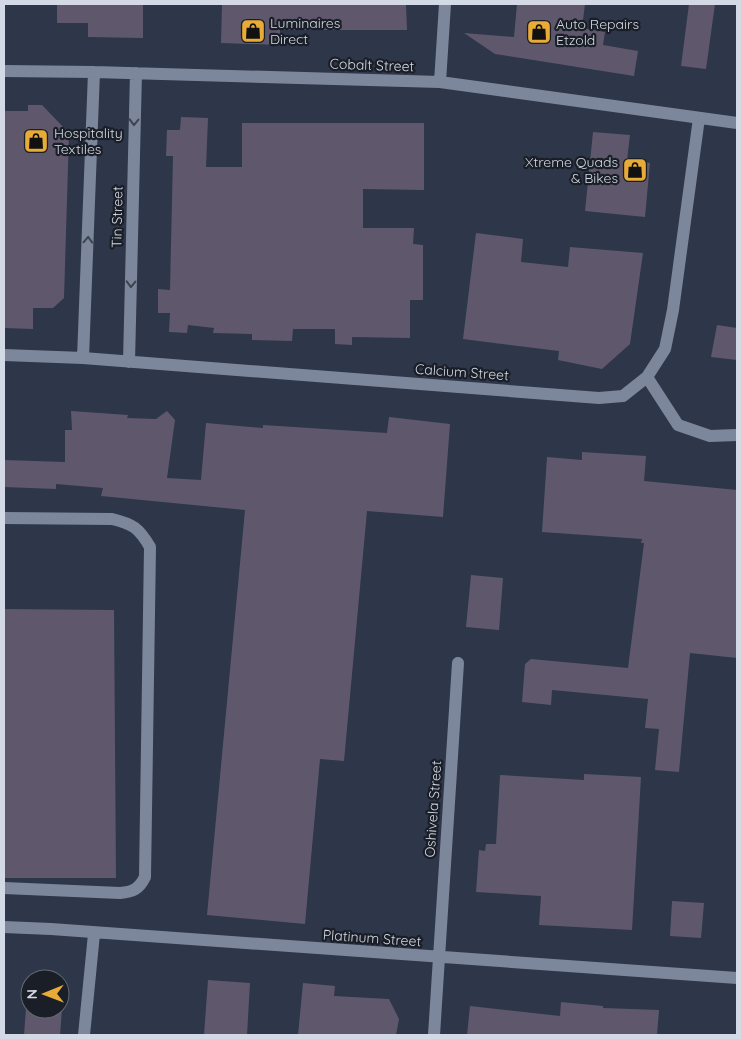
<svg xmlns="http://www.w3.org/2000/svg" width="741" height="1039" font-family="Quicksand,sans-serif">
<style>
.building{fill:#5f586c}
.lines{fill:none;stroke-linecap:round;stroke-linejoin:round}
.minor{stroke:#7d879c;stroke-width:12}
.oneway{stroke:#3d434f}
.labels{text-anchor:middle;stroke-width:4.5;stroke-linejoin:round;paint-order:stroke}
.poi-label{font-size:14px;fill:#d3d9e5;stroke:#1a1e26;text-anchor:start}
.street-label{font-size:14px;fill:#d3d9e5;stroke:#1a1e26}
</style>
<rect width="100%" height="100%" fill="#2e3649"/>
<path class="building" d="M 57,4 L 143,4 L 143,38 L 88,37 L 88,23 L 57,23 Z
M 222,4 L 406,4 L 407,30 L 280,30 L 280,45 L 221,43 Z
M 517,4 L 585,4 L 582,28 L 605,32 L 603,45 L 638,51 L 634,76 L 495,54 L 464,33 L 514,37 Z
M 689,4 L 715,4 L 706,69 L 681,66 Z
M 28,105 L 42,105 L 69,133 L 64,298 L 53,308 L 33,308 L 33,329 L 4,328 L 4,111 L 28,111 Z
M 181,117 L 208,118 L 206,167 L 242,167 L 242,123 L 424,123 L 424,190 L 363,189 L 363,228 L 414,228 L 413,244 L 423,245 L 423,300 L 410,300 L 410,338 L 352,337 L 352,345 L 335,344 L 335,329 L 293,329 L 292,341 L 252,340 L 252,334 L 213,333 L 214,328 L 188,325 L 187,333 L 169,332 L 170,313 L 158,313 L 158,289 L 170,290 L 173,156 L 166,156 L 167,130 L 180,130 Z
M 593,132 L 630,135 L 627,160 L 650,163 L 645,217 L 585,211 Z
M 476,233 L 523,239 L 521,262 L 568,267 L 570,247 L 643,253 L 630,344 L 602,369 L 558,360 L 559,351 L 463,339 Z
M 717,325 L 737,328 L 737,360 L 711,357 Z
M 71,411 L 128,415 L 127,418 L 156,419 L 167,411 L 175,420 L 167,478 L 201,480 L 206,423 L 263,428 L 263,425 L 387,433 L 389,417 L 450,424 L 443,517 L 367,511 L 344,761 L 320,759 L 305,924 L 207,915 L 245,510 L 101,496 L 103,488 L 56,484 L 56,489 L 4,487 L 4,460 L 65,462 L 65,430 L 72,430 Z
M 582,452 L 646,456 L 644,481 L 737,490 L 737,658 L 690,653 L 679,772 L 655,770 L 659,729 L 645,728 L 648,699 L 552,690 L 551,705 L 522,702 L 525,664 L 531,659 L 628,668 L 644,543 L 641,543 L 642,539 L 542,532 L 547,457 L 582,460 Z
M 471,575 L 503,578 L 499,630 L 466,627 Z
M 4,609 L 114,610 L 116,878 L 4,878 Z
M 584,774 L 641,777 L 632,930 L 539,925 L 541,896 L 476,892 L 479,850 L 485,851 L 486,844 L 496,844 L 500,775 L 584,780 Z
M 672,901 L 704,903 L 701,938 L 670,936 Z
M 208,980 L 250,983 L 247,1035 L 204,1035 Z
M 303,983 L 335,986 L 334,996 L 389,999 L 399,1019 L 396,1035 L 298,1035 Z
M 27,995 L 30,995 L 30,1009 L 60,1009 L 60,997 L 63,997 L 60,1035 L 24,1035 Z
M 561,1002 L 603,1006 L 603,1008 L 659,1010 L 657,1035 L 467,1035 L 470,1006 L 560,1016 Z"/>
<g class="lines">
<path class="minor" d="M 4,71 L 94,72 L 440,82 L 737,123
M 440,82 L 445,4
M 4,355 L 83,358 L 599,398 L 623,396 L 647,377 L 665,349 L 673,310 L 699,118
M 83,358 L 94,72
M 129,362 L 136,73
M 647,377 L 678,425 L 710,436 L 737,435
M 4,518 L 112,519 C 133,524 139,528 150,547 L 145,877 C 139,889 133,892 120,893 L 4,888
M 4,927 L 51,929 L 737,978
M 84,1035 L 94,934
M 434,1035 L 458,663"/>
</g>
<defs><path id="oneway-chevron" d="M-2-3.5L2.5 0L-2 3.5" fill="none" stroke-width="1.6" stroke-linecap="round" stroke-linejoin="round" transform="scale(1.25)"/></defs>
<g class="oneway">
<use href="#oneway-chevron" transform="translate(134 122) rotate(91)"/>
<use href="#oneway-chevron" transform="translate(88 240) rotate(-88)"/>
<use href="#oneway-chevron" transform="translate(131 284) rotate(91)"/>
</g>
<defs>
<symbol id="shop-square" viewBox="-11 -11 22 22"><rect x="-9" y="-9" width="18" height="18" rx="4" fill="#e8ab37" stroke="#1a1e26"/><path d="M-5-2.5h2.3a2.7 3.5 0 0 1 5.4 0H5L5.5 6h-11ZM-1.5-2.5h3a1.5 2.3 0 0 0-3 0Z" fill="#111"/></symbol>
</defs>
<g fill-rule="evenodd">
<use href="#shop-square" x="239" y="17" width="28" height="28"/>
<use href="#shop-square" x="525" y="18" width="28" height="28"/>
<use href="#shop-square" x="22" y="127" width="28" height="28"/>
<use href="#shop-square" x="621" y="156" width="28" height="28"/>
</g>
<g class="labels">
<g class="poi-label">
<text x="270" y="28">Luminaires<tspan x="270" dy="16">Direct</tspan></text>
<text x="556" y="29">Auto Repairs<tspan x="556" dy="16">Etzold</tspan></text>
<text x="54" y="138">Hospitality<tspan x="54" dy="16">Textiles</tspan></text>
<text x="618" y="167" text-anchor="end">Xtreme Quads<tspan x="618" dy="16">&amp; Bikes</tspan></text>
</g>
<g class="street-label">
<text transform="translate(372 65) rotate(2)" y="5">Cobalt Street</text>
<text transform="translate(117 217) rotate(-89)" y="5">Tin Street</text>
<text transform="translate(462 372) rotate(4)" y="5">Calcium Street</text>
<text transform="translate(433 809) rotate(-86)" y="5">Oshivela Street</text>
<text transform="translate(372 938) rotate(4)" y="5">Platinum Street</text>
</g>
</g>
<rect width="741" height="1039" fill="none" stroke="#d3d9e5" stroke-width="10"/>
<g transform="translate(45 994) rotate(269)"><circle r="24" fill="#1a1e26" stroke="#646972"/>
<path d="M0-4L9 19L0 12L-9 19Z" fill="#e8ab37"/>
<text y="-8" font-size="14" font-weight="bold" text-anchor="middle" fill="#d3d9e5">N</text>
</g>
</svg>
